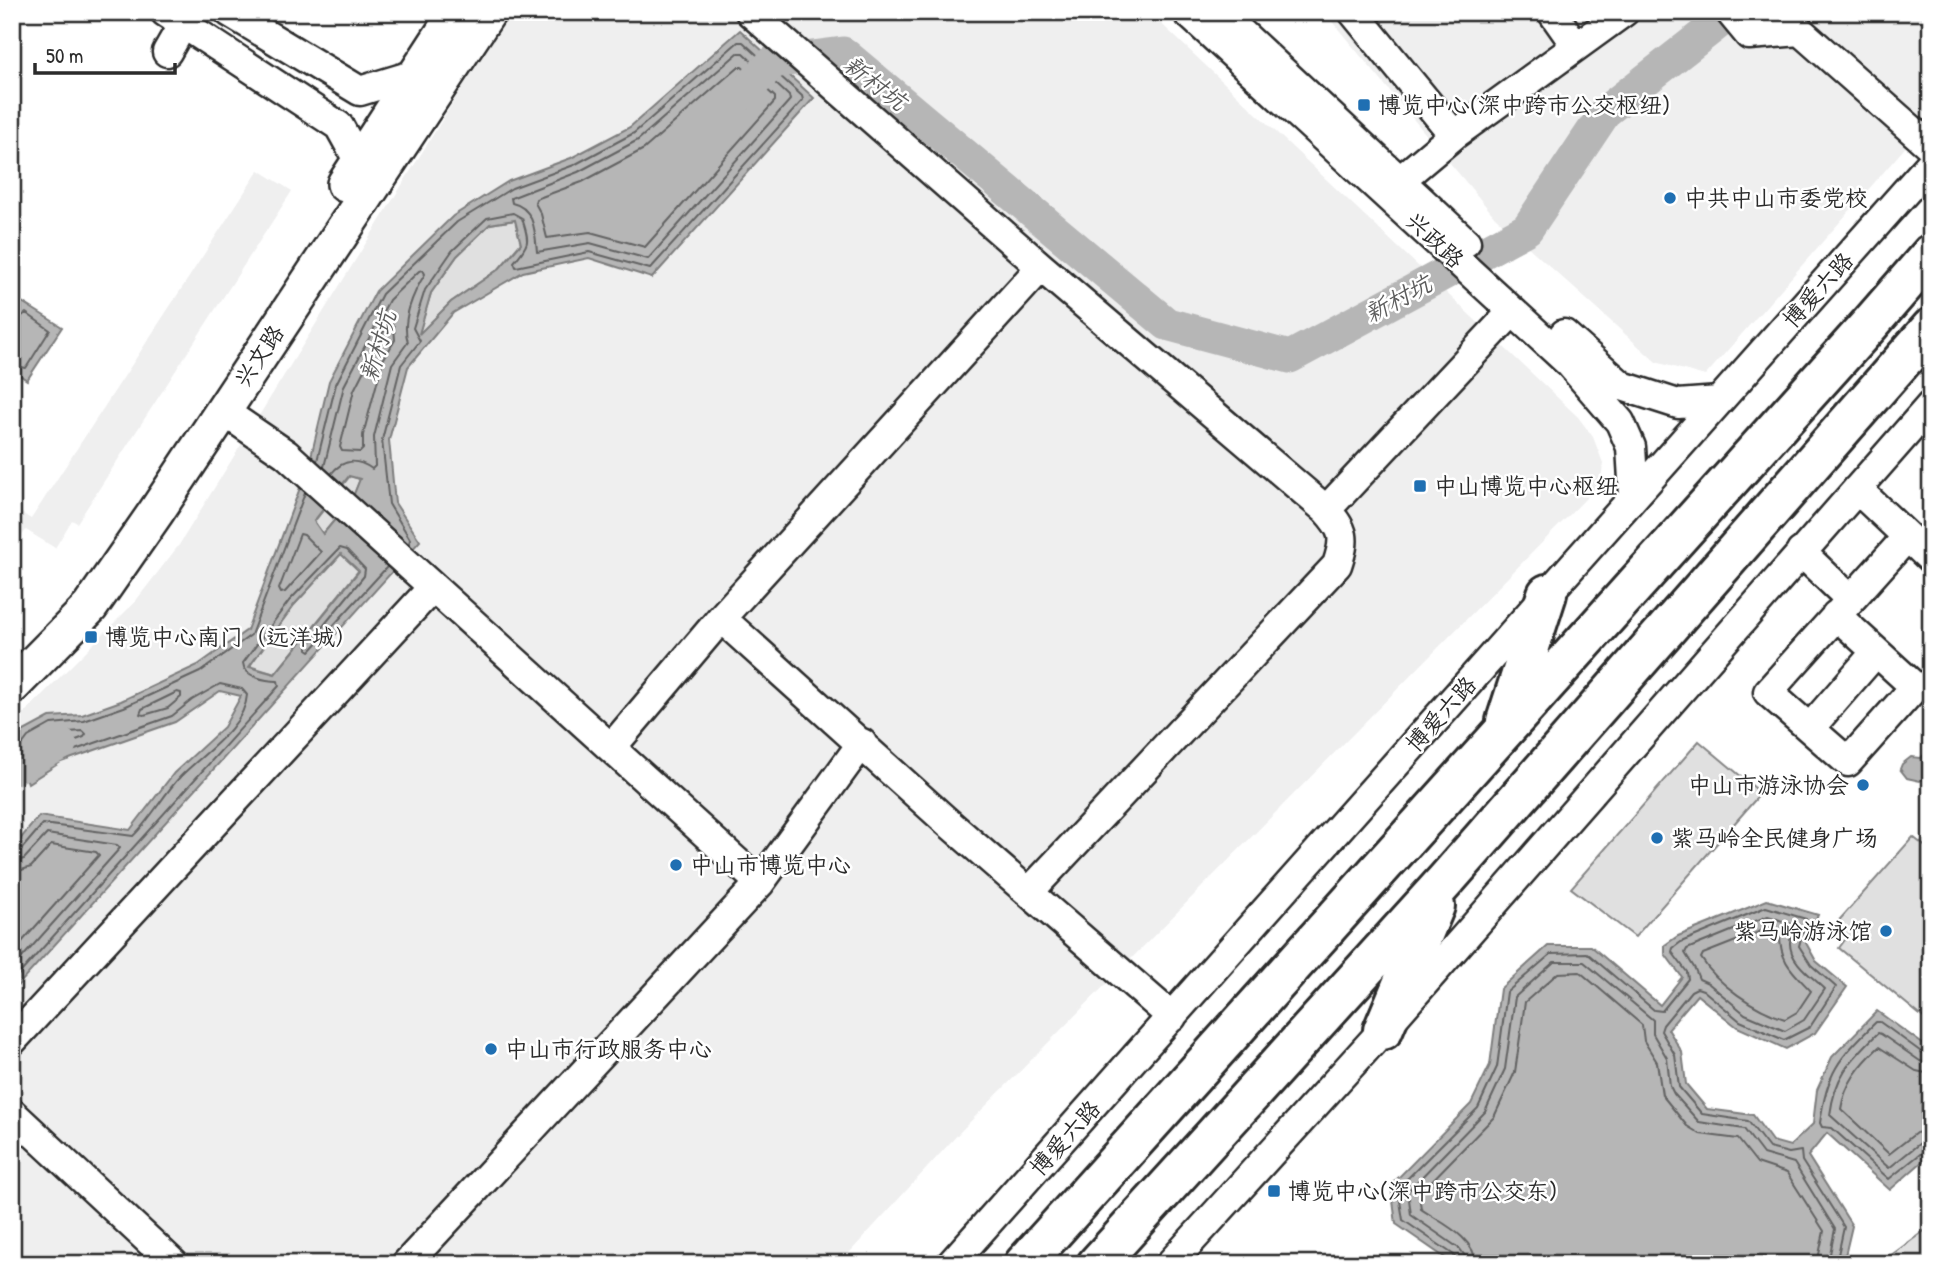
<svg xmlns="http://www.w3.org/2000/svg" width="1943" height="1276" font-family="'Patrick Hand','LXGW WenKai TC',sans-serif">
<style>
.built{fill:#efefef}
.green{fill:#e0e0e0;stroke:#868686;stroke-width:2}
.water{fill:#b6b6b6;stroke:#7e7e7e;stroke-width:2;fill-rule:evenodd}
.lines{fill:none;stroke-linecap:round;stroke-linejoin:round}
.shore{stroke:#636363;stroke-width:2}
.river{stroke:#b6b6b6;stroke-width:33}
.minor-casing{stroke:#2b2b2b;stroke-width:33}
.major-casing{stroke:#2b2b2b;stroke-width:40}
.highway-casing{stroke:#2b2b2b;stroke-width:44}
.minor{stroke:#fff;stroke-width:28}
.major{stroke:#fff;stroke-width:35}
.highway{stroke:#fff;stroke-width:38}
.poi-dot{fill:#1f6fb2;stroke:#fff;stroke-width:2.5}
.labels{text-anchor:middle;stroke-width:5;stroke-linejoin:round;paint-order:stroke}
.poi-label{font-size:23px;fill:#2b2b2b;stroke:#fff;text-anchor:start}
.street-label{font-size:23px;fill:#2b2b2b;stroke:#fff}
.water-label{font-size:24px;font-style:italic;fill:#5c5c5c;stroke:#fff}
</style>
<rect width="100%" height="100%" fill="#fff"/>
<filter id="ink" filterUnits="userSpaceOnUse"><feTurbulence type="fractalNoise" baseFrequency=".0143" numOctaves="2"/><feDisplacementMap in="SourceGraphic" scale="14" xChannelSelector="R" yChannelSelector="G"/><feConvolveMatrix kernelMatrix="1 2 1 2 8 2 1 2 1" color-interpolation-filters="sRGB"/></filter>
<g filter="url(#ink)">
<path class="built" d="M 509,12 L 1149,12 L 1578,417 L 1593,437 L 1603,463 L 1601,483 L 960,1132 L 839,1264 L 12,1264 L 12,725 L 134,603 L 179,545 Z
M 1324,12 L 1931,12 L 1931,118 L 1705,376 L 1656,362 L 1495,217 Z
M 259,170 L 292,191 L 77,523 L 72,520 L 55,548 L 26,530 L 12,550 L 12,507 L 31,519 Z"/>
<path class="green" d="M 515,220 L 521,243 L 499,269 L 451,302 L 418,336 L 431,293 L 457,256 L 490,224 Z
M 350,476 L 360,479 L 352,499 L 323,534 L 314,522 Z
M 341,554 L 359,570 L 275,674 L 249,666 L 294,605 Z
M 1699,741 L 1761,793 L 1635,937 L 1571,888 Z
M 1913,837 L 1927,848 L 1931,844 L 1931,1024 L 1839,948 L 1847,937 L 1834,926 Z
M 1931,1226 L 1931,1264 L 1879,1264 Z"/>
<path class="water" d="M 740,30 L 814,98 L 652,278 L 589,258 L 523,272 L 453,313 L 408,367 L 389,440 L 395,503 L 420,541 L 12,992 L 12,849 L 39,816 L 130,830 L 174,773 L 224,727 L 241,696 L 220,691 L 175,722 L 61,762 L 28,783 L 14,744 L 22,732 L 50,717 L 82,715 L 121,701 L 198,665 L 247,630 L 310,461 L 329,381 L 376,291 L 453,216 L 509,181 L 571,158 L 630,127 ZM 515,220 L 521,244 L 499,269 L 451,302 L 419,334 L 431,293 L 457,256 L 490,224 ZM 349,476 L 360,479 L 352,499 L 323,534 L 314,521 ZM 341,554 L 359,571 L 275,674 L 249,667 L 294,605 Z
M 22,302 L 62,327 L 27,380 L 12,370 L 12,317 Z
M 1931,747 L 1931,784 L 1924,778 L 1920,781 L 1907,778 L 1900,769 L 1902,764 L 1911,757 L 1921,758 Z
M 1767,900 L 1818,915 L 1806,943 L 1816,961 L 1847,987 L 1815,1033 L 1786,1049 L 1737,1027 L 1697,995 L 1668,1029 L 1682,1052 L 1686,1084 L 1707,1109 L 1753,1115 L 1772,1141 L 1790,1146 L 1813,1124 L 1817,1090 L 1832,1057 L 1877,1011 L 1931,1050 L 1931,1154 L 1890,1190 L 1827,1133 L 1808,1156 L 1852,1226 L 1843,1264 L 1454,1264 L 1396,1224 L 1391,1185 L 1471,1104 L 1490,1065 L 1500,989 L 1548,946 L 1591,946 L 1660,1005 L 1682,977 L 1665,954 L 1665,945 L 1678,936 Z"/>
<g class="lines">
<path class="shore" d="M 738,53 L 743,53 L 789,96 L 790,100 L 648,259 L 590,243 L 537,252 C 535,232 535,208 512,203 L 511,198 L 578,172 L 638,140 Z
M 738,67 L 742,67 L 775,97 L 775,101 L 645,247 L 590,232 L 547,238 L 541,214 L 535,203 L 536,199 L 582,182 L 644,149 Z
M 12,320 L 18,319 L 26,313 L 50,330 L 26,368 L 12,365
M 391,324 L 394,326 L 395,340 L 383,360 L 363,435 L 363,449 L 360,452 L 342,451 L 340,447 L 354,390 L 387,325 Z
M 317,461 L 336,384 L 382,294 L 457,222 L 512,188 L 574,165 L 634,133 L 738,42 L 743,42 L 802,96 L 803,100 L 650,269 L 589,252 L 516,267 L 514,262 C 531,242 529,242 522,218 L 513,213 L 487,218 L 452,251 L 425,290 L 413,328 L 420,341 L 401,365 L 382,440 L 389,504 L 410,539 L 409,544
M 324,467 L 344,386 L 389,300 L 419,271 L 423,270 L 425,274 C 413,293 401,321 408,342 L 392,364 L 374,437 L 375,466 L 372,469 C 356,458 343,459 331,474
M 300,534 L 304,535 L 321,552 L 285,592 L 281,593 L 279,589 Z
M 177,692 L 181,693 L 181,697 L 168,708 L 144,715 L 140,714 L 142,709 Z
M 83,731 L 86,734 L 84,737 L 55,748 L 39,757 L 35,755 L 33,744 L 54,733 Z
M 12,853 L 20,851 L 43,824 L 133,836 C 151,819 163,795 180,777 C 201,755 245,728 247,695 L 242,689 L 220,684 L 192,700 L 172,716 L 58,756 L 35,770 L 30,768 L 22,745 L 28,737 L 51,724 L 84,721 L 124,707 L 200,672 L 251,635 L 305,493
M 12,862 L 24,859 L 47,834 L 117,845 L 120,848 L 12,969
M 12,873 L 31,867 L 51,845 L 96,852 L 99,855 L 12,953
M 1768,916 L 1794,925 C 1794,931 1790,936 1790,942 C 1789,962 1813,977 1825,989 L 1804,1020 L 1785,1031 L 1745,1014 L 1708,983 L 1699,979 L 1695,969 L 1685,953 L 1687,949 Z
M 1769,928 L 1780,932 C 1779,961 1792,971 1811,991 L 1797,1012 L 1785,1019 C 1755,1010 1717,984 1701,958 L 1703,954 Z
M 12,982 L 279,686 L 278,681 C 266,681 244,677 243,663 L 289,601 L 340,548 L 347,550 L 365,569 L 364,576 L 307,646 L 307,649 L 310,651 L 387,567
M 1931,1055 L 1924,1054 L 1880,1022 L 1876,1022 C 1839,1059 1827,1070 1820,1123 L 1822,1127 L 1832,1128 L 1889,1179 L 1924,1151 L 1931,1150
M 1931,1064 L 1920,1061 L 1881,1034 L 1878,1033 C 1850,1061 1835,1075 1830,1115 L 1889,1168 L 1920,1143 L 1931,1141
M 1931,1074 L 1916,1071 L 1879,1047 C 1860,1065 1845,1083 1841,1109 L 1889,1154 L 1916,1133 L 1931,1130
M 1457,1264 L 1454,1255 L 1403,1220 L 1398,1188 L 1478,1108 L 1497,1067 L 1507,992 L 1551,954 L 1587,953 L 1654,1010 L 1662,1011 L 1688,979 L 1687,972 L 1672,952 L 1673,948 L 1681,942 L 1766,907 L 1806,919 L 1799,946 L 1811,965 L 1836,987 L 1810,1027 L 1784,1040 L 1740,1021 L 1703,990 L 1697,988 L 1691,991 L 1663,1025 L 1661,1031 L 1675,1055 L 1679,1087 L 1702,1114 L 1748,1121 L 1769,1148 L 1789,1153 L 1801,1151 L 1802,1161 L 1844,1227 L 1836,1264
M 1466,1264 L 1465,1256 L 1460,1249 L 1411,1215 L 1408,1191 L 1485,1112 L 1505,1069 L 1515,997 L 1554,962 L 1584,962 L 1653,1020 L 1653,1034 L 1667,1058 L 1670,1086 L 1674,1094 L 1699,1122 L 1744,1129 L 1763,1154 L 1794,1163 L 1835,1229 L 1828,1264
M 1476,1264 C 1475,1237 1441,1223 1421,1209 L 1419,1194 L 1494,1117 L 1515,1072 L 1525,1002 L 1558,973 L 1580,972 L 1642,1025 L 1644,1041 L 1657,1062 L 1662,1095 L 1687,1126 L 1700,1134 L 1738,1139 L 1757,1163 L 1787,1173 L 1824,1231 L 1817,1264"/>
<path class="river" d="M 743,94 L 773,62 L 843,53 L 1167,324 L 1290,357 L 1527,229 L 1606,111 L 1717,24
M 12,769 L 60,744"/>
<defs>
<path id="minor" d="M 165,12 L 339,126 L 359,162
M 229,12 L 360,91 L 416,74
M 750,12 L 1041,267 L 1326,510
M 1187,12 L 1570,364 L 1620,422 L 1631,447 L 1634,496
M 1219,12 L 1466,242
M 1353,12 L 1454,135
M 1552,12 L 1576,46
M 1730,12 L 1749,35 L 1800,31 L 1931,147
M 167,52 L 190,12
M 1386,192 L 1454,135 L 1624,12
M 1564,334 L 1622,386 L 1678,404 L 1719,401
M 223,411 L 286,454 L 760,883
M 1857,489 L 1931,559
M 1801,552 L 1850,599
M 1836,615 L 1915,687 L 1848,762 L 1768,692 L 1907,537
M 721,618 L 944,819 L 1172,1017
M 1810,728 L 1876,652
M 611,748 L 721,618 L 1041,267
M 1029,892 L 1337,565 C 1346,538 1345,531 1326,510 L 1512,312
M 12,1041 L 433,587
M 12,1113 L 174,1264
M 406,1264 L 760,883 L 862,743
M 951,1264 L 1931,163
M 1170,1264 L 1383,1030 L 1931,405"/>
<path id="major" d="M 345,184 L 457,12
M 12,686 L 90,607 L 156,512 L 488,12"/>
<path id="highway" d="M 1506,721 L 1547,594
M 1383,1030 L 1435,906
M 1024,1264 L 1870,324 L 1931,254
M 1097,1264 L 1446,880 L 1931,328"/>
</defs>
<use href="#minor" class="minor-casing"/>
<use href="#major" class="major-casing"/>
<use href="#highway" class="highway-casing"/>
<use href="#minor" class="minor"/>
<use href="#major" class="major"/>
<use href="#highway" class="highway"/>
</g>
</g>
<g class="poi-dot">
<rect x="1357" y="98" width="14" height="14" rx="3.5"/>
<circle cx="1670" cy="198" r="7"/>
<rect x="1413" y="479" width="14" height="14" rx="3.5"/>
<rect x="84" y="630" width="14" height="14" rx="3.5"/>
<circle cx="1863" cy="785" r="7"/>
<circle cx="1657" cy="838" r="7"/>
<circle cx="676" cy="865" r="7"/>
<circle cx="1886" cy="931" r="7"/>
<circle cx="491" cy="1049" r="7"/>
<rect x="1267" y="1184" width="14" height="14" rx="3.5"/>
</g>
<g class="labels">
<g class="poi-label">
<text x="1378" y="113">博览中心(深中跨市公交枢纽)</text>
<text x="1684" y="206">中共中山市委党校</text>
<text x="1434" y="494">中山博览中心枢纽</text>
<text x="105" y="645">博览中心南门（远洋城）</text>
<text x="1849" y="793" text-anchor="end">中山市游泳协会</text>
<text x="1671" y="846">紫马岭全民健身广场</text>
<text x="690" y="873">中山市博览中心</text>
<text x="1872" y="939" text-anchor="end">紫马岭游泳馆</text>
<text x="505" y="1057">中山市行政服务中心</text>
<text x="1288" y="1199">博览中心(深中跨市公交东)</text>
</g>
<g class="street-label">
<text transform="translate(1435 240) rotate(43)" y="8">兴政路</text>
<text transform="translate(1818 290) rotate(-48)" y="8">博爱六路</text>
<text transform="translate(259 356) rotate(-56)" y="8">兴文路</text>
<text transform="translate(1441 714) rotate(-48)" y="8">博爱六路</text>
<text transform="translate(1065 1138) rotate(-48)" y="8">博爱六路</text>
</g>
<g class="water-label">
<text transform="translate(875 83) rotate(38)" y="8">新村坑</text>
<text transform="translate(1398 299) rotate(-28)" y="8">新村坑</text>
<text transform="translate(378 346) rotate(-73)" y="8">新村坑</text>
</g>
</g>
<rect width="1943" height="1276" fill="none" stroke="#fff" stroke-width="42"/>
<rect x="21" y="21" width="1901" height="1234" fill="none" stroke="#2b2b2b" stroke-width="2.5" filter="url(#ink)"/>
<path d="M35 63v10h140v-10" fill="none" stroke="#2b2b2b" stroke-width="3.5"/>
<text x="46" y="63" font-size="21" fill="#2b2b2b" stroke="#ffffff" stroke-width="5" paint-order="stroke">50 m</text>
</svg>
